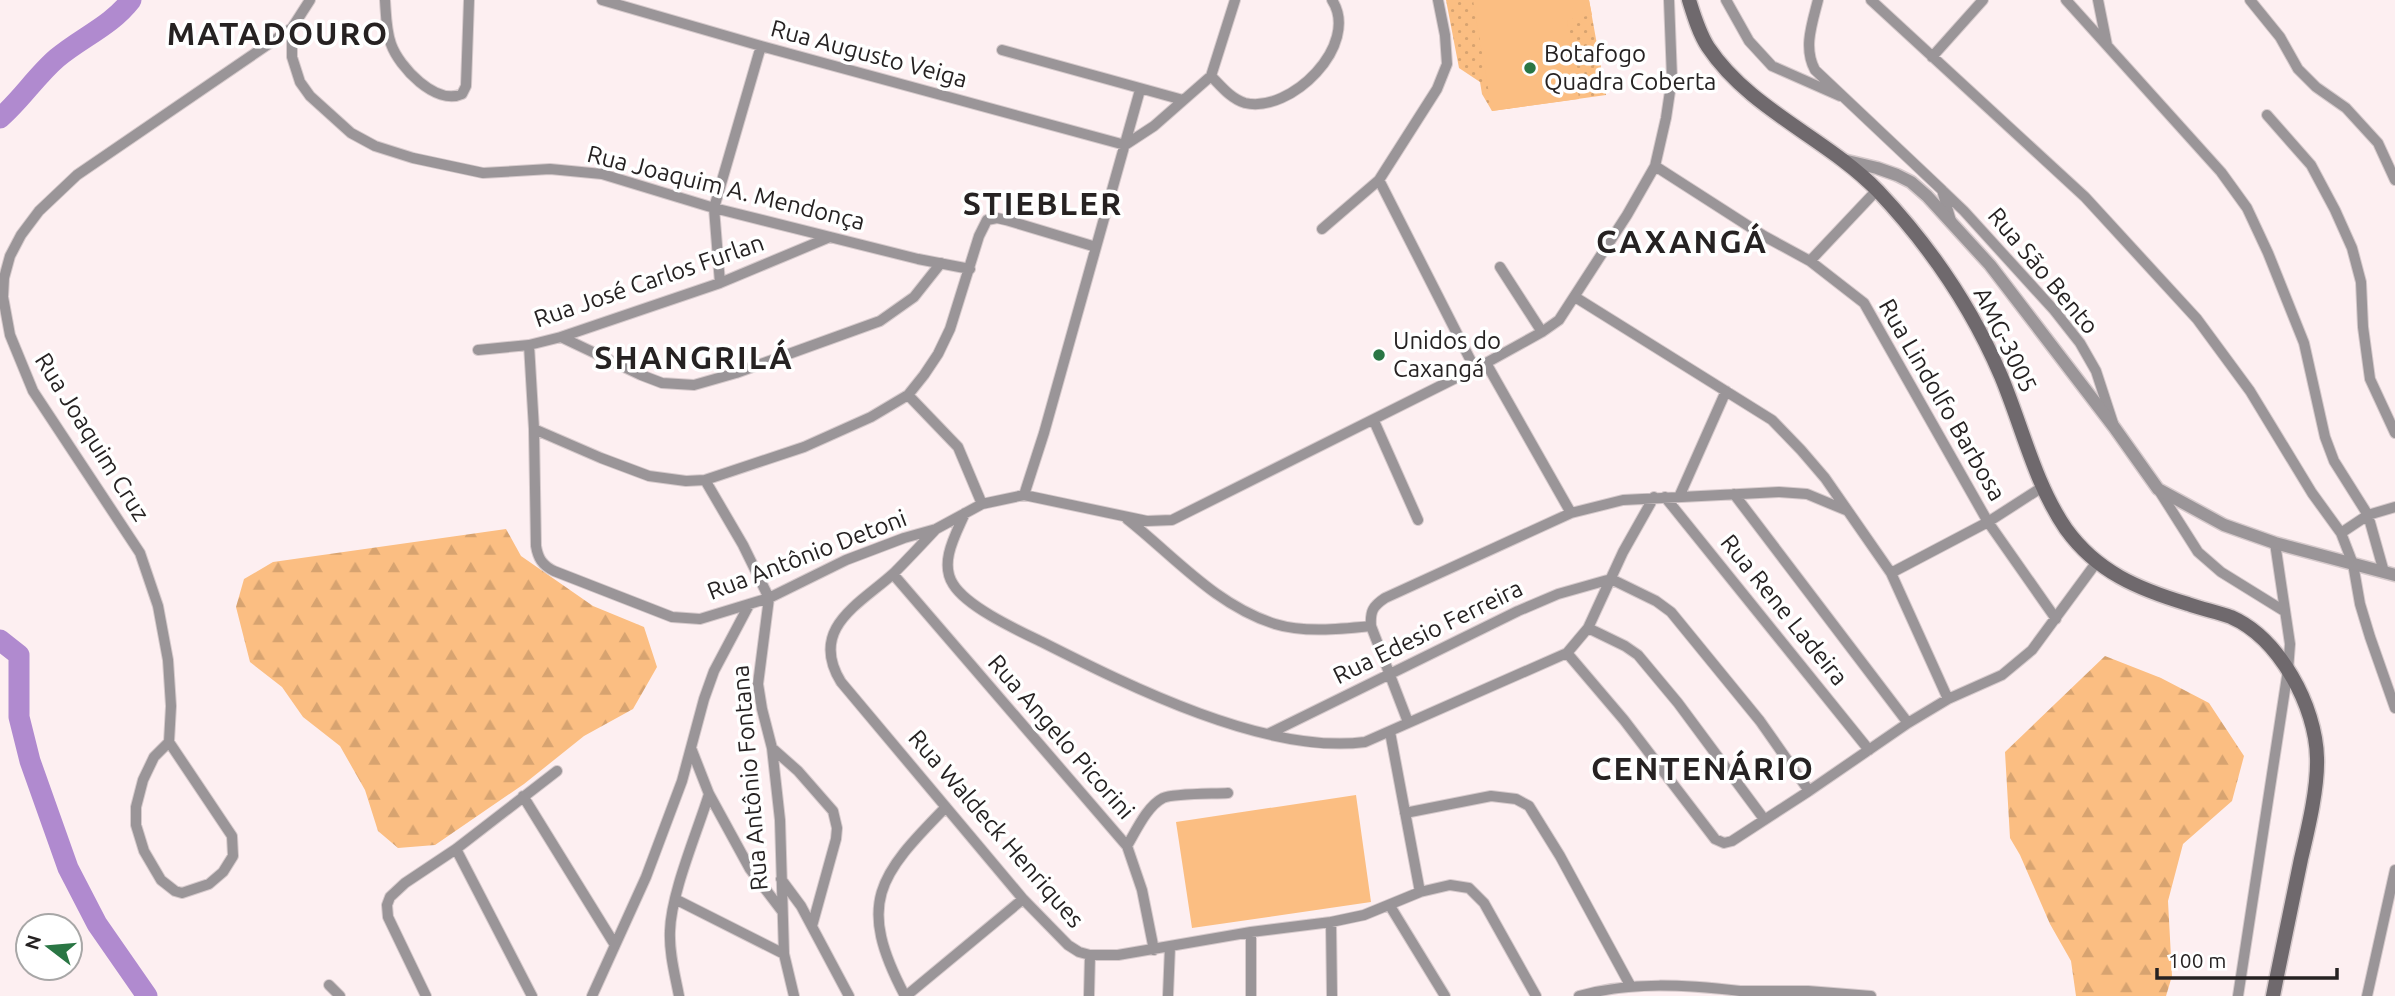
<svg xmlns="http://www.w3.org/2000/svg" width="2395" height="996" font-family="Ubuntu,sans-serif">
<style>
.grass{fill:url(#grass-dots)}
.forest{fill:url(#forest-firs)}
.pitch{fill:#fbbe82}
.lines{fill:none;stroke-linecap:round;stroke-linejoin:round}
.river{stroke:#b08acf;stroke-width:21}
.minor-casing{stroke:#d6cacc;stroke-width:12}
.tertiary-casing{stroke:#d6cacc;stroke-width:15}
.secondary-casing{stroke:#d6cacc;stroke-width:17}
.minor{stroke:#9a9598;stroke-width:10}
.tertiary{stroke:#9a9598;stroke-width:12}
.secondary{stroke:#6f696d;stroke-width:14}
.poi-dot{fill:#2a7644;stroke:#fff;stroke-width:2.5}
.labels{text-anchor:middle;stroke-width:7;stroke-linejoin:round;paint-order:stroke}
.street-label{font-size:24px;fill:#262222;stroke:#fff}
.poi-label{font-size:24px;fill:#262222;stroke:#fff;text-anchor:start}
.district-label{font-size:32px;font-weight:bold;letter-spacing:2px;fill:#262222;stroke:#fff}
</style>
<defs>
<pattern id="grass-dots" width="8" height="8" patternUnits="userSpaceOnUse" patternTransform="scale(1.75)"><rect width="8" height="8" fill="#fbbe82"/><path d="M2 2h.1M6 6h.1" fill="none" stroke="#d7a370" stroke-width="1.8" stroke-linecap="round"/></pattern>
<pattern id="forest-firs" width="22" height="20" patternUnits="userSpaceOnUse" patternTransform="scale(1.75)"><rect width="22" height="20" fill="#fbbe82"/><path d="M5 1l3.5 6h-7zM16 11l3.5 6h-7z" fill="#d7a370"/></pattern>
</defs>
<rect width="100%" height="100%" fill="#fdeff1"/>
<path class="grass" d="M 1446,0 L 1589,0 L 1606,95 L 1492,111 L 1482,94 L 1480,82 L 1459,68 Z"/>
<path class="forest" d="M 506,529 L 521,556 L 593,606 L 644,627 L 657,667 L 633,709 L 584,736 L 524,784 L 435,845 L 398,848 L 378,831 L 365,790 L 340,746 L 303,717 L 282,687 L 250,662 L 236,607 L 244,579 L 273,562 Z
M 2105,656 L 2161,678 L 2209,703 L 2244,756 L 2232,801 L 2183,844 L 2168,901 L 2172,976 L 2166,996 L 2076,996 L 2071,961 L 2050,924 L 2020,855 L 2010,838 L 2005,752 Z"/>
<path class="pitch" d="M 1473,0 L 1589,0 L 1592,15 L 1567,20 L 1579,99 L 1492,111 Z
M 1356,795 L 1371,902 L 1192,928 L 1176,822 Z"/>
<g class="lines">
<path class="river" d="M 0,118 C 21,100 36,76 57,58 C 82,37 111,26 131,0
M 0,640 L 19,655 L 19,717 L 30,761 L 68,868 L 97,924 L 147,996"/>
<defs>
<path id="minor" d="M 385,0 C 386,15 386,30 391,44 C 399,67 436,106 462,94 L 466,86 L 469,0
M 602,0 L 761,46 L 1125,145 L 1154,126 L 1211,76 L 1235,0
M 1726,0 L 1749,41 L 1772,66 L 1840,96
M 1818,0 C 1812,24 1803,48 1815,70 L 1942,190 L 1951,221
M 1871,0 L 2085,197 L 2197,319 L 2250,391 L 2312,493 L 2341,533 L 2353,564 L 2360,604 L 2370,637 L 2395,708
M 2066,0 L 2221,172 L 2247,208 L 2268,253 L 2304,343 L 2325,437 L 2334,461 L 2368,515 L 2384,572
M 2098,0 L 2107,45
M 2250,0 L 2280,37 L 2298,69 L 2316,87 L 2346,108 L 2378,143 L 2395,180
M 292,28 L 292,57 L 300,82 L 310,96 L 351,133 L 375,146 L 413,158 L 483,173 L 550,169 L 602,174 L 714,208 L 918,259 L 970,269
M 1002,50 L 1183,100
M 1932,57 L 1983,0
M 1211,76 C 1221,86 1231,99 1245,103 C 1290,114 1361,45 1332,0
M 2267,115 L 2311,165 L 2335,210 L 2352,248 L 2361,282 L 2363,327 L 2370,379 L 2395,433
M 1655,166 L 1764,236 L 1810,261 L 1864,303 L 1988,522 L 2056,619
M 1379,180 L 1474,367
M 1942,190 L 1964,211 L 2054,310 L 2080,343 L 2096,371 L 2113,423
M 1322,229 L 1379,180 L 1437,89 L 1447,64 L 1445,35 L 1438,0
M 1810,261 L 1877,190
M 1500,267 L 1542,332
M 720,283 L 714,208 L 761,46
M 1575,297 L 1772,420 L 1801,450 L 1825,478 L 1891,573 L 1948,699
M 561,337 L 641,375 L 662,383 L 694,385 L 736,373 L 880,321 L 914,297 L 941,263
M 529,345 L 534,429 L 536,546 C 538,558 542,565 554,571 L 672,617 L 700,619 L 769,598 L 846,560 L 904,538 L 936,529 L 982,504 L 1024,495 L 1147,521 L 1172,520 L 1486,363 L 1542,332 L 1559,320 L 1627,215 L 1655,166 L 1666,118 L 1672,78 L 1669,0
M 478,350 L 529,345 L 561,337 L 720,283 L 830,237
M 1486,363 L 1571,513
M 908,395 L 958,447 L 982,504
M 1374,421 L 1418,520
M 534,429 L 601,458 L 649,476 L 686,481 L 705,480 L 804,447 L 871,417 L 908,395 L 924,375 L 938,354 L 950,329 L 979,236 L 987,220 L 997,218 L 1006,220 L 1096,247
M 705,480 L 743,545 L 769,598
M 2158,489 L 2198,552 L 2221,572 L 2284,611
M 1734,494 L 1908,723
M 1024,495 L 1044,433 L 1140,90
M 1665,497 L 1869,750
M 1679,497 L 1726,391
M 965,513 C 956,534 939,562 953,584 C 967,607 1017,630 1042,642 C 1129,686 1267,755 1365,742 L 1567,653 L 1588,628 L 1623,552 L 1654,497
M 1127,519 C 1174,556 1215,605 1275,624 C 1304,633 1341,629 1371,626
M 936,529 C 922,544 908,559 894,573 C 860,604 808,628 841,682 L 1023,899 L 1068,945 L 1079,952 L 1090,955 L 1118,955 L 1251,932 L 1331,922 L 1364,915 L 1420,892 L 1450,885 L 1469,888 L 1484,903 L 1536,996
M 2341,533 L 2368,515 L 2395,507
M 1891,573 L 1988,522 L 2044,486
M 893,574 L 1127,846 L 1142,890 L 1154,950
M 1611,579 L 1656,601 L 1671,612 L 1760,721 L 1809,791
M 769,598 L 758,684 L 762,709 L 772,748 L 780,820 L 784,954 L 794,996
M 1588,628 L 1625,646 L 1638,655 L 1678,703 L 1764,819
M 1567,653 L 1624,720 L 1715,839 L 1724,843 L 1732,841 L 1809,791 L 1908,723 L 1948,699 L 2002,675 L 2032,650 L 2096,563
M 1408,722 L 1371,626 C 1370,611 1373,606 1385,598 L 1571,513 L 1623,500 L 1779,492 L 1807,494 L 1848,511
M 1390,732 L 1420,892
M 1268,734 L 1518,611 L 1558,594 L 1611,579
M 169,742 L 154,757 L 143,780 L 136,807 L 136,825 L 144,851 L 161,880 L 175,891 L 182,893 L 209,884 L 223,872 L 233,856 L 232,836 L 169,742 L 171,706 L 168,660 L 158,606 L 140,553 L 33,391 L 10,335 L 3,297 L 4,278 L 10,256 L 21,235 L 39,211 L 77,175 L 292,28 L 310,0
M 691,748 L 709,794 L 750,869 L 782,911
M 772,748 L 798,771 L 833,811 L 837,828 L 836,839 L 812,926
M 523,796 L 615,945
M 1405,813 L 1491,796 L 1516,799 L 1529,806 L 1560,856 L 1630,985
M 1127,846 C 1136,831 1147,806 1163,798 C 1175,793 1213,794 1228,793
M 456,849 L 532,996
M 781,879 L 801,906 L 849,996
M 675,899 L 784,954
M 1390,906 L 1445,996
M 1331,922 L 1332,996
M 1251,932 L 1251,996
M 329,985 L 340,996
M 1740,991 L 1808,991 L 1871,996
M 426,996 L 388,917 L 387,905 L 390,897 L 405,883 L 456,849 L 557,771
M 592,996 L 646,877 L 682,781 L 704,699 L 714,671 L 749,605
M 679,996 C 675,975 669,953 670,931 C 671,893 697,833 709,794
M 905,996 C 856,903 878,876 946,807
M 906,996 L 1023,899
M 1089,996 L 1090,955
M 1168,996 L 1170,947
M 1579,996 C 1631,981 1686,985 1740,991 L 1743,996
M 2238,996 L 2288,670 L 2290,644 L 2275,543
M 2367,996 L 2395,870"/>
<path id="tertiary" d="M 1843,160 L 1877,168 L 1897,175 L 1911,182 L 1927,196 L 1990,265 L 2114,427 L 2158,489 L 2224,525 L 2275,543 L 2395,575"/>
<path id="secondary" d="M 1689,0 C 1694,16 1699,33 1708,47 C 1750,110 1827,138 1878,191 C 1929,245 1972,308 2001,376 C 2022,426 2035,484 2066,529 C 2097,572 2138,589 2188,604 C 2202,609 2217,612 2231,617 C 2279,638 2316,706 2317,758 C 2318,788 2308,829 2301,859 C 2292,904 2282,950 2273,996"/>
</defs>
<use href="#minor" class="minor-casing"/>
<use href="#tertiary" class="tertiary-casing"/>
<use href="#secondary" class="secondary-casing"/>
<use href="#minor" class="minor"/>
<use href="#tertiary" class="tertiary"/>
<use href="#secondary" class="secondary"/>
</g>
<g class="poi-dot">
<circle cx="1530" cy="68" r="7"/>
<circle cx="1379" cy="355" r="7"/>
</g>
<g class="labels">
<g class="street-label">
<text transform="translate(869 54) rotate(15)" y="8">Rua Augusto Veiga</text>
<text transform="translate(726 188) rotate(14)" y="8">Rua Joaquim A. Mendonça</text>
<text transform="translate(2043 271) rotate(50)" y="8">Rua São Bento</text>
<text transform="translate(649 281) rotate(-19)" y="8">Rua José Carlos Furlan</text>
<text transform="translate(2005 340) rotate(64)" y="8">AMG-3005</text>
<text transform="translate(1942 400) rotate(60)" y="8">Rua Lindolfo Barbosa</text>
<text transform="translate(92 437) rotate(58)" y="8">Rua Joaquim Cruz</text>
<text transform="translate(807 555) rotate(-21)" y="8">Rua Antônio Detoni</text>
<text transform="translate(1784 610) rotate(51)" y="8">Rua Rene Ladeira</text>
<text transform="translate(1428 632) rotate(-26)" y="8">Rua Edesio Ferreira</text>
<text transform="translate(1061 737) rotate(49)" y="8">Rua Angelo Picorini</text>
<text transform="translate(750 778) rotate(-95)" y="8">Rua Antônio Fontana</text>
<text transform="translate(996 829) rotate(49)" y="8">Rua Waldeck Henriques</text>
</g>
<g class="poi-label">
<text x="1544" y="62">Botafogo<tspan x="1544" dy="28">Quadra Coberta</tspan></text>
<text x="1393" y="349">Unidos do<tspan x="1393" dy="28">Caxangá</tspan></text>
</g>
<g class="district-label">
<text x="278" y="45">MATADOURO</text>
<text x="1043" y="215">STIEBLER</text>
<text x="1682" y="253">CAXANGÁ</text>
<text x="694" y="369">SHANGRILÁ</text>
<text x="1703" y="780">CENTENÁRIO</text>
</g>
</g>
<g transform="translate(49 947) rotate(286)"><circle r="33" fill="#ffffff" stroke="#a8a7a7" stroke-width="2"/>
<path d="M0-5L12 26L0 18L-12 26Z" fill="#2a7644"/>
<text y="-10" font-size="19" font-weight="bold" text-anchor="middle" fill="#262222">N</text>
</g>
<path d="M2157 968v10h180v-10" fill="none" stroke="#262222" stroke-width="3.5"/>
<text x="2168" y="968" font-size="21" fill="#262222" stroke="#ffffff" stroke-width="5" paint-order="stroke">100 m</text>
</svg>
